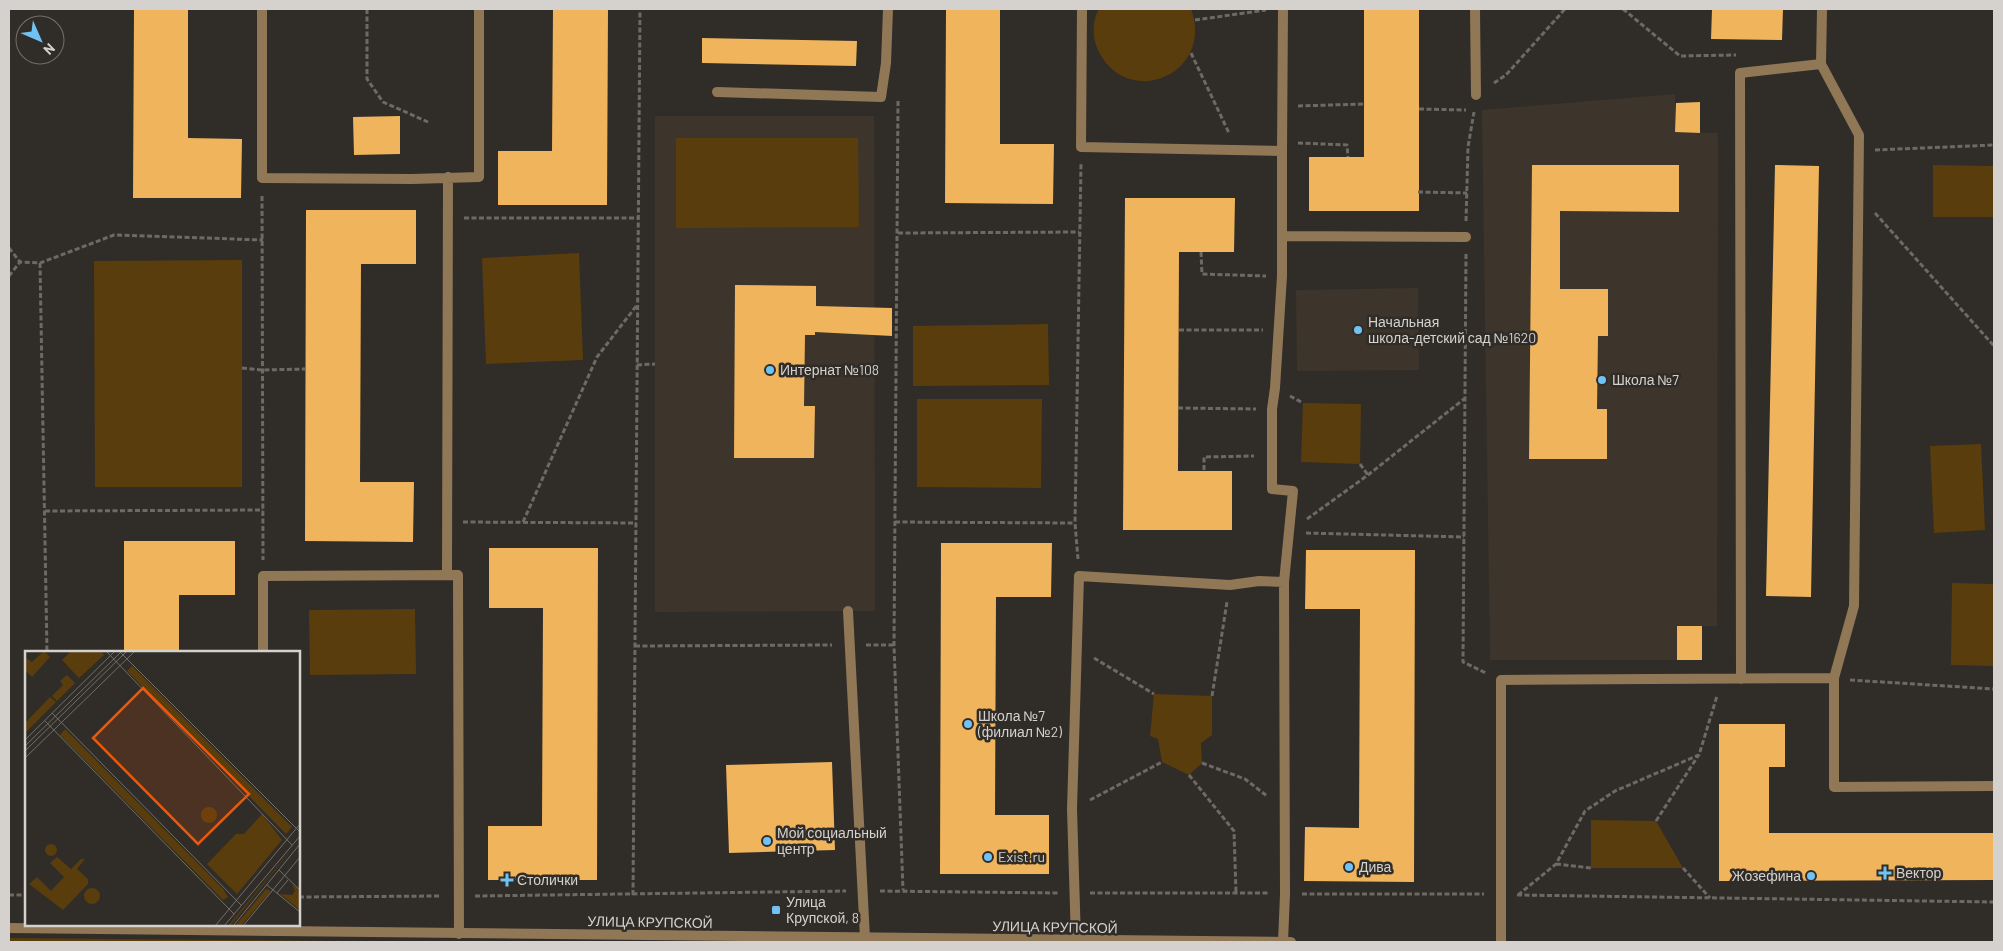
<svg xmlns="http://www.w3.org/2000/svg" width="2003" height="951" font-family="Barlow,sans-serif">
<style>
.built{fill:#3d352b}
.green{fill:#5a3d0c}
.building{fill:#f0b45c}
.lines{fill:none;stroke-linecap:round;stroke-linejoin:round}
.path{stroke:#6d6965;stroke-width:3;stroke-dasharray:5 2.5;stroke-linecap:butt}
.service{stroke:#907756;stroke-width:10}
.tertiary{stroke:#907756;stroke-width:10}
.poi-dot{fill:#70c2f4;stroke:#302c27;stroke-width:2}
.labels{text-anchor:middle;stroke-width:5;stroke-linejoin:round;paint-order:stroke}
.poi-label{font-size:14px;fill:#d4d1ce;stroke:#302c27;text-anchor:start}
.street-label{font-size:14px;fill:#d4d1ce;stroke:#302c27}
.inset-road{fill:none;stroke:#726e6a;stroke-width:1}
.view{fill:#e8590c;fill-opacity:0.15;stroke:#e8590c;stroke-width:2.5}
.inset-edge{fill:none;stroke:#d4d1ce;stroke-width:2.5}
</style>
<rect width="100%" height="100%" fill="#302c27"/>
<path class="built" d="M 1675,94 L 1675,132 L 1718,133 L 1717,626 L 1677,626 L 1677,660 L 1490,660 L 1482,110 Z
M 655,116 L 874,116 L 875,611 L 655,612 Z
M 1418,288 L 1419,370 L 1297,371 L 1296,290 Z"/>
<path class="green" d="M 1099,9 L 1191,9 C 1215,74 1127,111 1098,50 C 1092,37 1092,21 1099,9 Z
M 676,138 L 858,138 L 859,227 L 676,228 Z
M 1933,165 L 1994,166 L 1994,217 L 1933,217 Z
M 579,253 L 583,360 L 486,364 L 482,258 Z
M 242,260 L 242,487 L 95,487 L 94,261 Z
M 1048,324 L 1049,385 L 913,386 L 913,326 Z
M 917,399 L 1042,399 L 1041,488 L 917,487 Z
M 1303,403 L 1361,404 L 1360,464 L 1301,462 Z
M 1981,444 L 1985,530 L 1934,533 L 1930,446 Z
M 1952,583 L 1994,584 L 1994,666 L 1951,665 Z
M 415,609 L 416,674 L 310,675 L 309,610 Z
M 1154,694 L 1212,696 L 1212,735 L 1201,743 L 1202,763 L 1189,775 L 1162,762 L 1158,739 L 1150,736 Z
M 1591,820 L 1656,821 L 1683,868 L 1591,868 Z
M 9,938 L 442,942 L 9,942 Z"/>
<path class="building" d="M 134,9 L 188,9 L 188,138 L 242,139 L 241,198 L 133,198 Z
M 553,9 L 608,9 L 607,205 L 498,205 L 498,151 L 552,151 Z
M 946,9 L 1000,9 L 1000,144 L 1054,144 L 1053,204 L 945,203 Z
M 1364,9 L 1419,9 L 1419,211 L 1309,211 L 1309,157 L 1364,157 Z
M 1712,9 L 1783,9 L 1782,40 L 1711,39 Z
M 702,38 L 857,41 L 856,66 L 702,63 Z
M 1700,102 L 1700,133 L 1675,132 L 1676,103 Z
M 400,116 L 400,154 L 354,155 L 353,117 Z
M 1532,165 L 1679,165 L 1679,212 L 1560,211 L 1560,289 L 1608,289 L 1608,336 L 1598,336 L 1597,409 L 1607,409 L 1607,459 L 1529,459 Z
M 1775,165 L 1819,166 L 1811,597 L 1766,596 Z
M 1125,198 L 1235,198 L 1234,252 L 1179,252 L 1178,471 L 1232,471 L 1232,530 L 1123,530 Z
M 306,210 L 416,210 L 416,264 L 361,264 L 360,482 L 414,482 L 413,542 L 305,541 Z
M 735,285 L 816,286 L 816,306 L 892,308 L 892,336 L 815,332 L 815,335 L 805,335 L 804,406 L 815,406 L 814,458 L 734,458 Z
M 124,541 L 235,541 L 235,595 L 179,595 L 179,652 L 124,652 Z
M 941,543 L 1052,543 L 1051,597 L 996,597 L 995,815 L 1049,815 L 1049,874 L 940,874 Z
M 489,548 L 598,548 L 597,880 L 488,880 L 488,826 L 542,826 L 543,608 L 489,608 Z
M 1306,550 L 1415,550 L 1414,882 L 1304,881 L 1305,827 L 1359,828 L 1360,609 L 1305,609 Z
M 1677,626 L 1702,626 L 1702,660 L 1677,660 Z
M 1719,724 L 1785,724 L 1785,767 L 1769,767 L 1769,833 L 1994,833 L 1994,880 L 1719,881 Z
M 832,762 L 835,850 L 729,853 L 726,765 Z"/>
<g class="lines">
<path class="path" d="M 367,9 L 367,79 L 383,102 L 428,122
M 1623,9 L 1680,56 L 1736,55
M 1195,20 L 1266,10
M 1191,53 L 1229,133
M 1494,83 L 1506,75 L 1565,9
M 898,101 L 894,645 L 903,890
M 1298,106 L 1364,104
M 1419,109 L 1466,110
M 1298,143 L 1347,145 L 1348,157
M 1875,150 L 1994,145
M 1418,192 L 1467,193
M 262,196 L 263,560
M 1875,213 L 1994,346
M 464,218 L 639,218
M 1466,221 L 1468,147 L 1474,112
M 898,233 L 1079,232
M 9,248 L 20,262 L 40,263 L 114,235 L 263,240
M 1201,252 L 1202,274 L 1266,276
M 1466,254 L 1463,662 L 1486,673
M 40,263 L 47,652
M 9,276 L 20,262
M 1179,330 L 1263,330
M 637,365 L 655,364
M 242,368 L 263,370 L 305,369
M 1290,396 L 1303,403
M 1178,408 L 1256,409
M 1360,464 L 1368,475
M 1204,470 L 1204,457 L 1254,456
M 45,511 L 263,510
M 1307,519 L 1368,475 L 1464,399
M 463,522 L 636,523
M 523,522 L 597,357 L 637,305
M 895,522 L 1075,523
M 1306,533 L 1464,537
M 1078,559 L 1075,523 L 1081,163
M 866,645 L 894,645
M 635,646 L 832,645
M 1094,658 L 1154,694
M 1850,680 L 1994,689
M 1212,696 L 1227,602
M 1202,763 L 1245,779 L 1267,796
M 1189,775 L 1234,831 L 1236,893
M 1090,800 L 1162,762
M 1656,821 L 1698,756
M 1556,864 L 1591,868
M 1683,868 L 1710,898
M 880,891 L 1059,893
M 1090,893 L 1269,893
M 1302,894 L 1484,894
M 9,895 L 26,895
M 633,895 L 640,9
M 1517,895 L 1994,902
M 1518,895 L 1556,864 L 1585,811 L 1615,791 L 1699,755 L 1717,696
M 475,896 L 846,891
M 299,897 L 441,896"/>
<path class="service" d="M 262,9 L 262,178 L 412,179 L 479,177 L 479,9
M 1082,9 L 1081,147 L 1282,151 L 1283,9
M 1475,9 L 1476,95
M 1821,64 L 1859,135 L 1854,606 L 1834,678
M 717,92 L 881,97 L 886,63 L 888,9
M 1282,151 L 1282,276 L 1275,388 L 1272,409 L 1272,489 L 1293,491 L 1284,582
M 1282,236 L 1466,237
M 447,575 L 448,177
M 848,611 L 865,938
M 263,652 L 263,576 L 458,575 L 459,934
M 1741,679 L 1740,73 L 1821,64 L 1822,9
M 1076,941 L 1072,809 L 1079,576 L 1230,585 L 1259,581 L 1284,582 L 1285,894 L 1283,942
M 1501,942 L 1501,680 L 1834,678 L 1834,787 L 1994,786"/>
<path class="tertiary" d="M 9,928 L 1291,942"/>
</g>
<g class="poi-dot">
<circle cx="1358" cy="330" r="5"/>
<circle cx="770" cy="370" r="5"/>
<circle cx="1602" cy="380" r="5"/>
<circle cx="968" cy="724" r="5"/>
<circle cx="767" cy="841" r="5"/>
<circle cx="988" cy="857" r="5"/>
<circle cx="1349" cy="867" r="5"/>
<path d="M1882.5 865.5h5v5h5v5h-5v5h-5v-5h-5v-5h5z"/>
<circle cx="1811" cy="876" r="5"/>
<path d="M504.5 872.5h5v5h5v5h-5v5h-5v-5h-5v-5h5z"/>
<rect x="771" y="905" width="10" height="10" rx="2.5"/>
</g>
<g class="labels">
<g class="poi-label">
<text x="1368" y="327">Начальная<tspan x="1368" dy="16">школа-детский сад №1620</tspan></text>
<text x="780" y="375">Интернат №108</text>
<text x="1612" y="385">Школа №7</text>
<text x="978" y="721">Школа №7<tspan x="978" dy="16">(филиал №2)</tspan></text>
<text x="777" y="838">Мой социальный<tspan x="777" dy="16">центр</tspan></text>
<text x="998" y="862">Exist.ru</text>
<text x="1359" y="872">Дива</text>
<text x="1896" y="878">Вектор</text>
<text x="1801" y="881" text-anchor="end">Жозефина</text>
<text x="517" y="885">Столички</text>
<text x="786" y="907">Улица<tspan x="786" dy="16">Крупской, 8</tspan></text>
</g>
<g class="street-label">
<text transform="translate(650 922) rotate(1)" y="5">УЛИЦА КРУПСКОЙ</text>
<text transform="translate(1055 927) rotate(1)" y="5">УЛИЦА КРУПСКОЙ</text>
</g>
</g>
<g transform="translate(25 651)">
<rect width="275" height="275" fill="#302c27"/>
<path d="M 19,0 L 25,6 L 7,26 L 0,19 L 0,6 L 7,11 ZM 46,0 L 76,0 L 79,4 L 54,27 L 37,9 ZM 107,15 L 267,176 L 261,183 L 102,20 ZM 42,24 L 50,32 L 32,50 L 27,45 L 38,34 L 35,30 ZM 25,46 L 31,51 L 0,82 L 0,72 ZM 40,78 L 198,238 L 203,246 L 198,249 L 35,84 ZM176 164a8 8 0 1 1 16 0a8 8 0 1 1-16 0ZM 237,163 L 257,189 L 212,243 L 182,213 L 211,183 L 219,183 ZM 275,188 L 205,275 L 203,275 ZM20 199a6 6 0 1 1 12 0a6 6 0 1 1-12 0ZM 32,206 L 46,218 L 56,208 L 60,208 L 52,218 L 63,228 L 63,233 L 38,259 L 4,233 L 12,226 L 26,240 L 39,226 L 25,212 ZM 267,233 L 275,239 L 275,259 L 255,243 L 267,244 L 270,240 ZM59 245a8 8 0 1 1 16 0a8 8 0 1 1-16 0ZM 241,238 L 246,240 L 216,275 L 210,275 Z" fill="#5a3d0c"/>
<path class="inset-road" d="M 81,0 L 267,194M 94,0 L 275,181M 27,62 L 216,254M 20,70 L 209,263M 0,89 L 90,0M 0,95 L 97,0M 0,100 L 102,0M 0,107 L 110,0M 254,219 L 275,239M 242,234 L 275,261M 252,242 L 263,229M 190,275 L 275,173M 199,275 L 275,185M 208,275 L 275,193M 218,275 L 275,206"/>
<path class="view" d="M 118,37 L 224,143 L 173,193 L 68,87 Z"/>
<rect width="275" height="275" class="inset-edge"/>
</g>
<rect width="2003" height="951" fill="none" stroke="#d4d1ce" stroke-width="20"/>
<g transform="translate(40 40) rotate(135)"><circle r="24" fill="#302c27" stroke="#726e6a"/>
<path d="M0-4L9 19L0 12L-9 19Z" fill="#70c2f4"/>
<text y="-8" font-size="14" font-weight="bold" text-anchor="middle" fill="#d4d1ce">N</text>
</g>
</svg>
